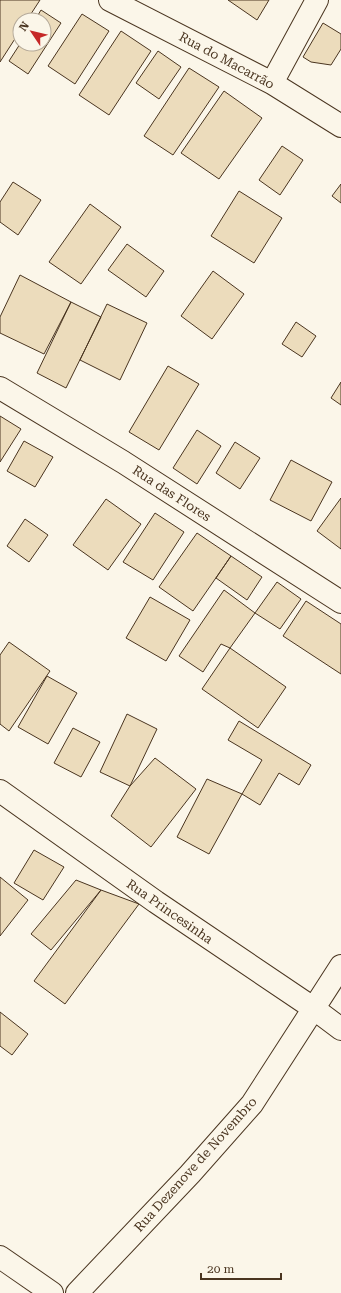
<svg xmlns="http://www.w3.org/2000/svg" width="341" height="1293" font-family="'Roboto Serif',serif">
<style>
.building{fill:#ecdcbc;stroke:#4a3520}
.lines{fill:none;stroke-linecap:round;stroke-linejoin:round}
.minor-casing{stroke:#4a3520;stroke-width:24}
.minor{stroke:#fbf6e9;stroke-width:22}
.labels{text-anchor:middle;stroke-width:3;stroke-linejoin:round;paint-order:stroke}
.street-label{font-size:13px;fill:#4a3520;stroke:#fbf6e9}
</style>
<rect width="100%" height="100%" fill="#fbf6e9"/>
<path class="building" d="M 0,0 L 40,0 L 27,20 L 20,20 L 20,31 L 0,62 Z
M 228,0 L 269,0 L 257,20 Z
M 41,10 L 61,23 L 28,74 L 9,61 L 20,44 L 44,44 L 44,20 L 35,20 Z
M 82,14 L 109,31 L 75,84 L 48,66 Z
M 323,23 L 341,34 L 341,49 L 331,65 L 311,62 L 303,57 Z
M 121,31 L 151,51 L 109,115 L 79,95 Z
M 158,51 L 181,67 L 159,99 L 136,83 Z
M 189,68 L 219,87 L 173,155 L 144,136 Z
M 224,91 L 262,118 L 219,179 L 181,153 Z
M 282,146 L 303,160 L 280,195 L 259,180 Z
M 13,182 L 41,200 L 18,235 L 0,222 L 0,202 Z
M 341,184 L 341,203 L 332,196 Z
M 239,191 L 282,218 L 254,263 L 211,236 Z
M 90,204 L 121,227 L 81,284 L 49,262 Z
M 127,244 L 164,271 L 146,297 L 108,270 Z
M 213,271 L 244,294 L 212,339 L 181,316 Z
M 20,275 L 71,302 L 44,354 L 0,333 L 0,317 Z
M 71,302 L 101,317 L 66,388 L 37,373 Z
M 107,304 L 147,323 L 120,380 L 80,360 Z
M 296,322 L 316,336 L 302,357 L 282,344 Z
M 168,366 L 199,384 L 159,450 L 129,432 Z
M 341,382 L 341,405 L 331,398 Z
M 0,416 L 21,429 L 0,462 Z
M 197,430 L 221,446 L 197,484 L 173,468 Z
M 24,441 L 53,457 L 35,487 L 7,471 Z
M 235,442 L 260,458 L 240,489 L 216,473 Z
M 291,460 L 332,482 L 311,521 L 270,500 Z
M 341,498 L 341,549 L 317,531 Z
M 106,499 L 141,524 L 108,570 L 73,545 Z
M 155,513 L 184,532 L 153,580 L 123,562 Z
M 25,519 L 48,535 L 29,562 L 7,546 Z
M 197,533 L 231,556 L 193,611 L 159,587 Z
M 231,556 L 262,577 L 247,600 L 216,578 Z
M 277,582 L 301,599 L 280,629 L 255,613 Z
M 224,590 L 255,613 L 230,648 L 221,644 L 203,672 L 179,656 Z
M 150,597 L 190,620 L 166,661 L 126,638 Z
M 306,601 L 341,624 L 341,674 L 283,636 Z
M 9,642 L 50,671 L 9,731 L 0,724 L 0,655 Z
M 230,648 L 286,687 L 258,728 L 202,689 Z
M 47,676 L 77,693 L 48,744 L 18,727 Z
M 127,714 L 157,729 L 130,786 L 100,772 Z
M 239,721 L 311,765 L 299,785 L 279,773 L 260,805 L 242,794 L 262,760 L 228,740 Z
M 73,728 L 100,742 L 81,777 L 54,763 Z
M 155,758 L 196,789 L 151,847 L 111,816 L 130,786 Z
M 207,779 L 242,794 L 209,854 L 177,837 Z
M 34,850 L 64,867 L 43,900 L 14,883 Z
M 0,877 L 28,900 L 0,936 Z
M 76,880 L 101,890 L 51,950 L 31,934 Z
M 101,890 L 139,904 L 65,1004 L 34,981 Z
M 0,1012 L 28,1034 L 12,1055 L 0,1046 Z"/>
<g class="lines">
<defs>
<path id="minor" d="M 110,0 L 272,83 L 341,126
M 272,83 L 317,0
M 0,388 L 123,462 L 341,602
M 0,791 L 156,902 L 313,1008 L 341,1029
M 0,1257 L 52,1293
M 77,1293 L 190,1174 L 252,1104 L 341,966"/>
</defs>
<use href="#minor" class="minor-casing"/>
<use href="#minor" class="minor"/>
</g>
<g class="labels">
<g class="street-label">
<text transform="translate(227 60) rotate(28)" y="5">Rua do Macarrão</text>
<text transform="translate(172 493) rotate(33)" y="5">Rua das Flores</text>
<text transform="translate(170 911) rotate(35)" y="5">Rua Princesinha</text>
<text transform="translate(195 1164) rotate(-48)" y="5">Rua Dezenove de Novembro</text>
</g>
</g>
<g transform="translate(32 32) rotate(305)"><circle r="19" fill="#fbf6e9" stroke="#b4a999"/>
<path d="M0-3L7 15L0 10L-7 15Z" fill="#c62828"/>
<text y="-6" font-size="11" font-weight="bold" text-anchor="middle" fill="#4a3520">N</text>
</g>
<path d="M201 1273v6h80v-6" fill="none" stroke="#4a3520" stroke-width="2"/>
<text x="207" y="1273" font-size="12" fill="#4a3520" stroke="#fbf6e9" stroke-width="3" paint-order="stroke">20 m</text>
</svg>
